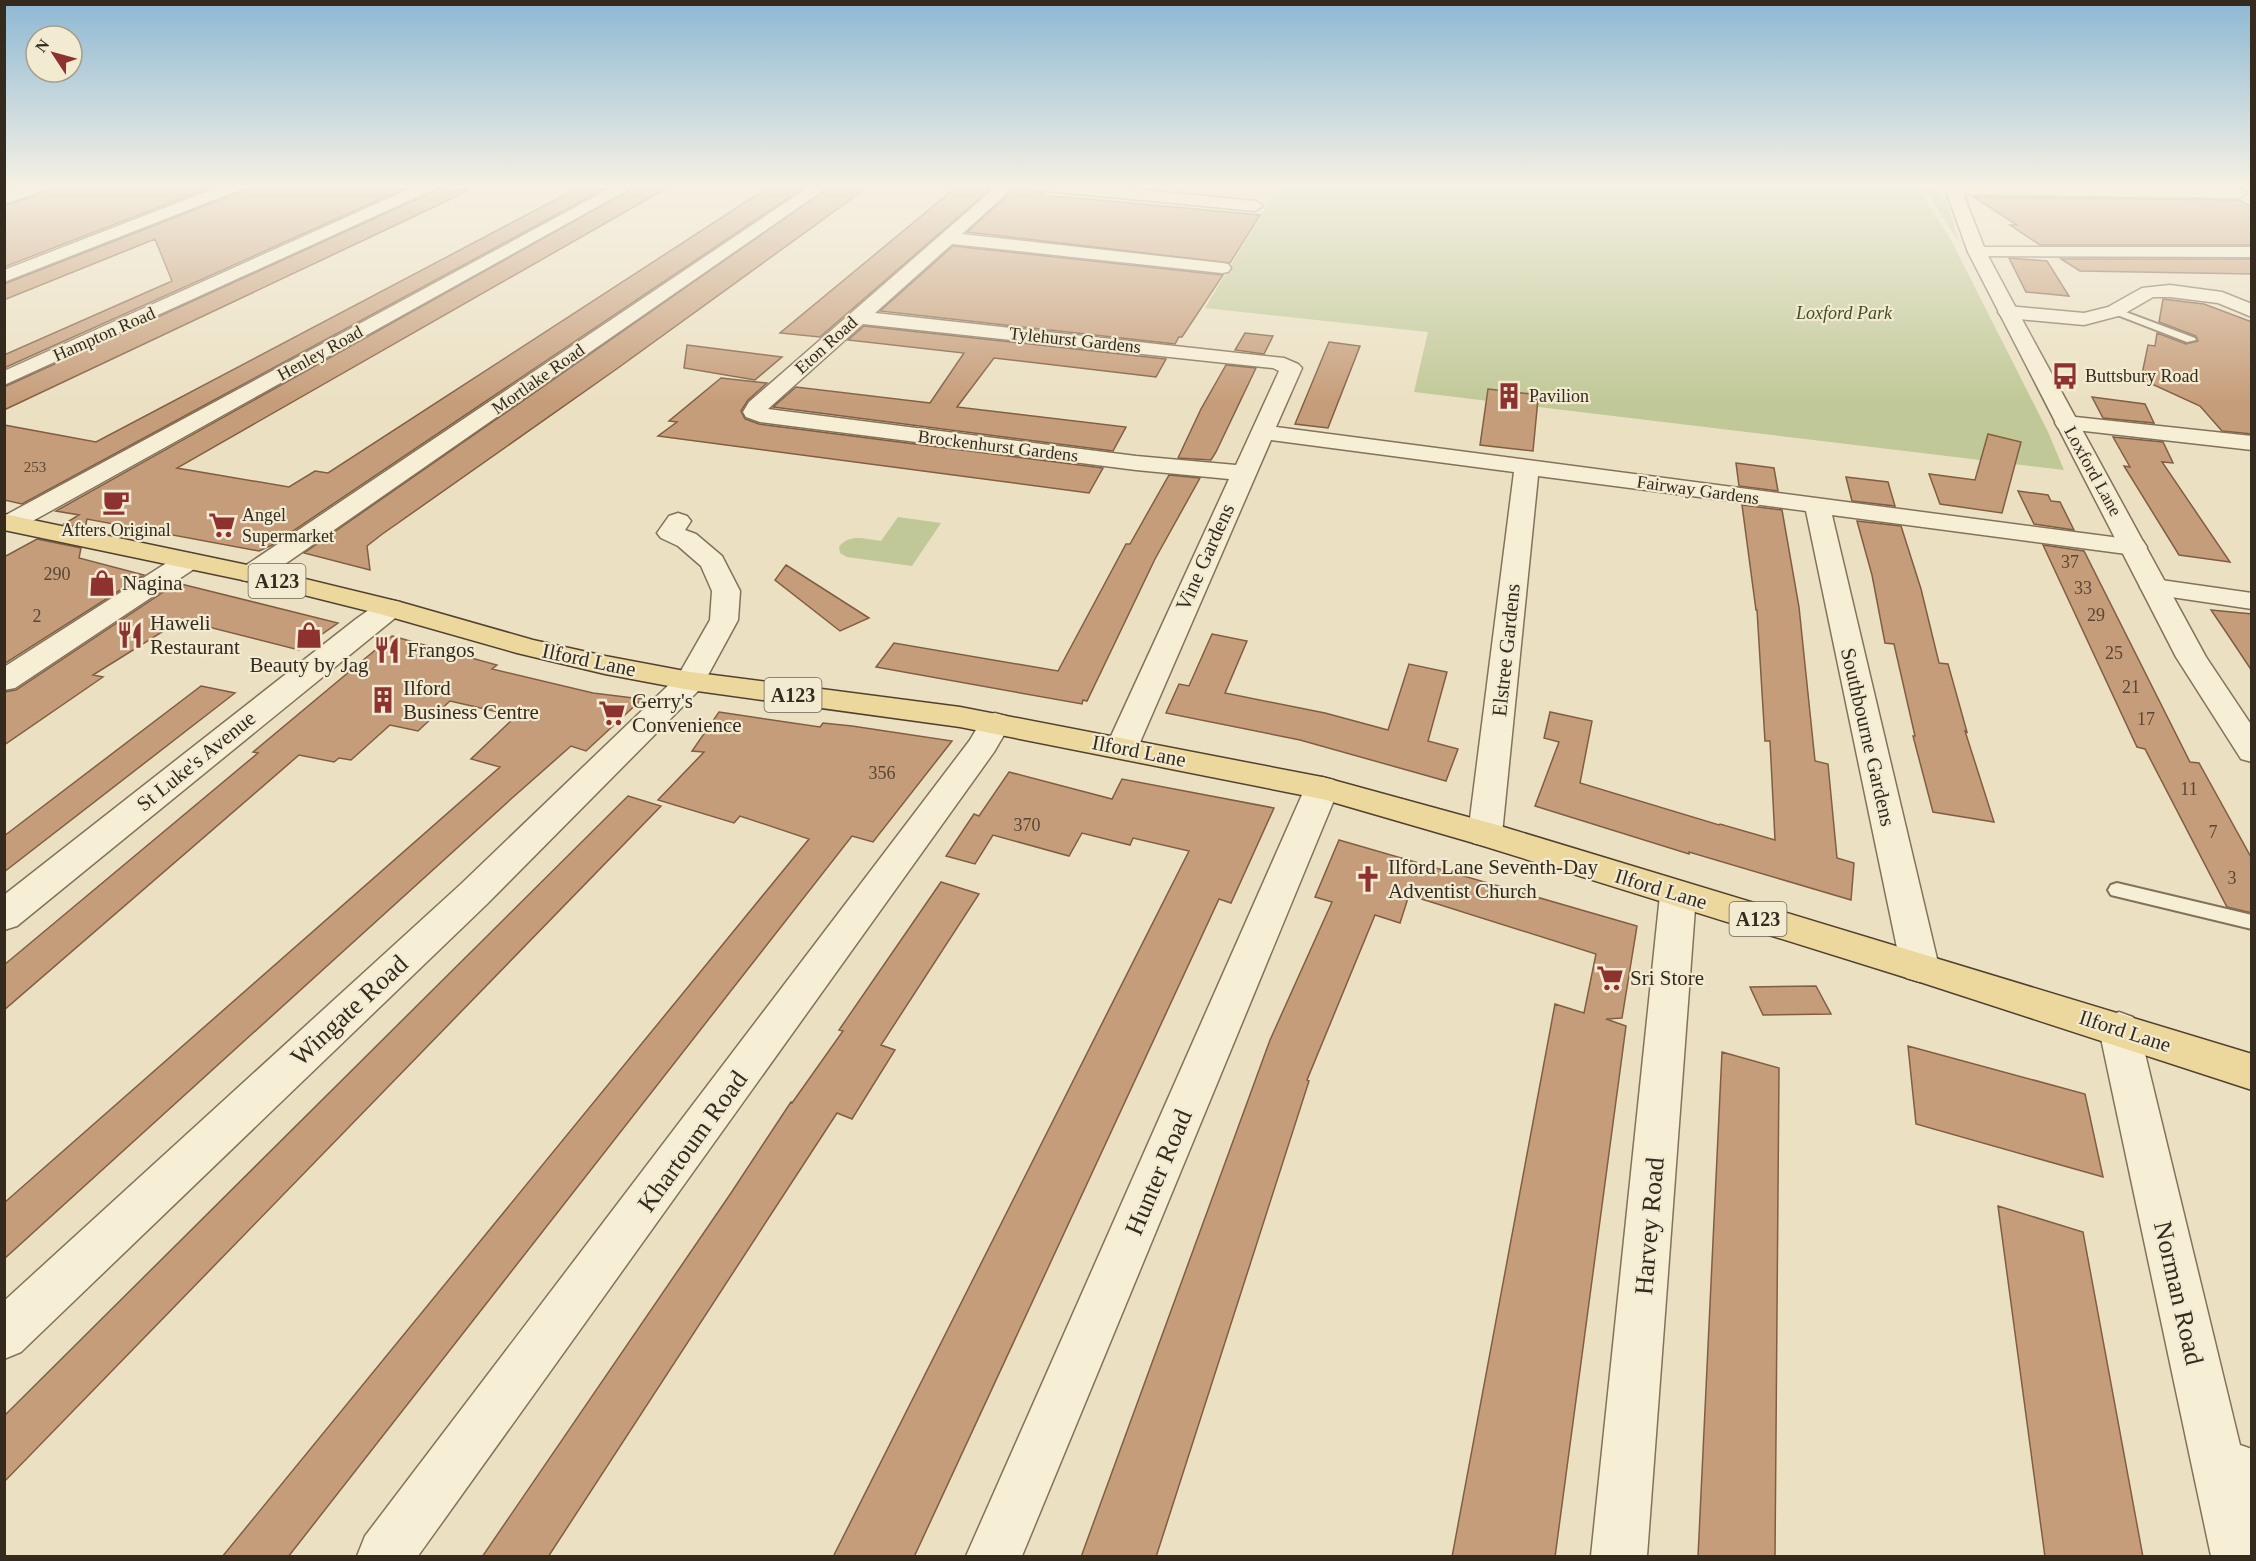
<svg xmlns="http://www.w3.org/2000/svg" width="2256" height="1561" font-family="Georgia,serif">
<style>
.green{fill:#c0c897}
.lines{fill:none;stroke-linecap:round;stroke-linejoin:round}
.river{fill:#a4beb7;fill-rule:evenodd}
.building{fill:#c69d7a;stroke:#815e42;stroke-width:1.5}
.service-casing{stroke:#83725b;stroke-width:4}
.minor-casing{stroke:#83725b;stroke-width:3}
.tertiary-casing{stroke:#83725b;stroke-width:3}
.primary-casing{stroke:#51402f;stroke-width:3}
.service{fill:#f6eed5;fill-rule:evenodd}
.minor{fill:#f6eed5;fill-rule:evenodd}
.tertiary{fill:#f6eed5;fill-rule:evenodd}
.primary{fill:#ecd79c;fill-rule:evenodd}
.labels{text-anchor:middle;stroke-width:4.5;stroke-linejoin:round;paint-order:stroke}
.far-number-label{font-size:15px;fill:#584735}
.far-park-label{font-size:18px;font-style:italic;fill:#434f26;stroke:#f3ebd1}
.far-street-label{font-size:18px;fill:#342a1e;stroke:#f3ebd1}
.far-poi-label{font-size:18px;fill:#342a1e;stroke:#f3ebd1;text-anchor:start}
.number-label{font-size:18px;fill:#584735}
.shield{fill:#f3ebd1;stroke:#6d6454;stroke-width:1.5}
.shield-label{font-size:20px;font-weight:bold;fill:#342a1e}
.street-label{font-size:21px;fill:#342a1e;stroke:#f3ebd1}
.poi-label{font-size:21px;fill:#342a1e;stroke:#f3ebd1;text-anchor:start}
.near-street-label{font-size:26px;fill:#342a1e;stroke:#f3ebd1}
</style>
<rect width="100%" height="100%" fill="#ebe0c2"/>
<path class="green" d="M 1280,184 L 1915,184 L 1950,238 L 2048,432 L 2064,470 L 1414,392 L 1428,332 L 1205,308 Z
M 1921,184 L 1934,184 L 1948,205 L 1959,242 Z
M 898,517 L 941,523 L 912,566 L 847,557 L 840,553 L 839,547 C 849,533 865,539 881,541 Z"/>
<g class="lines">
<path class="river" d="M 2235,184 L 2252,184 L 2252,194 L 2240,190 Z"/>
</g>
<path class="building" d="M 58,184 L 219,184 L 4,267 L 4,206 L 55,189 Z
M 251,184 L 412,185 L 4,368 L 4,355 L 172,281 L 155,239 L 4,300 L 4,284 L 248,189 Z
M 585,184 L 613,184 L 22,504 L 4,500 L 4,425 L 96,442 Z
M 640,184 L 674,184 L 177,468 L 289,487 L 315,471 L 328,473 L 764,190 L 765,184 L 809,184 L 272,545 L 259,551 L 87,519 L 85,529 L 64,524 L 79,515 L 56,511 Z
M 834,184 L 872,184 L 618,368 L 381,535 L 367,546 L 370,570 L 304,553 Z
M 960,184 L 994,186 L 820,337 L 780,333 Z
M 441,188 L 468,191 L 4,410 L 4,387 Z
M 1016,188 L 1044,193 L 1042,195 L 1260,215 L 1230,263 L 967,232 Z
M 1974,197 L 2239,200 L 2252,207 L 2252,245 L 2040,245 L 2010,225 L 2017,225 Z
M 953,246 L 1222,275 L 1223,275 L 1182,337 L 1179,337 L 1175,344 L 880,311 Z
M 2009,258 L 2047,261 L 2069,296 L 2026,292 Z
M 2061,259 L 2252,259 L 2252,274 L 2080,271 Z
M 2163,299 L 2204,304 L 2252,322 L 2252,434 L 2222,431 L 2200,406 L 2141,379 L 2148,345 L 2155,346 L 2157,333 L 2186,344 L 2198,341 L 2196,336 L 2159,322 Z
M 864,326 L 1166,359 L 1156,377 L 994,358 L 957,407 L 1126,427 L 1113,451 L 773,407 L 796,387 L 930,403 L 964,353 L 848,340 Z
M 1245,333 L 1273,336 L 1264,354 L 1235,350 Z
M 1329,342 L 1360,346 L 1328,428 L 1295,424 Z
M 687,345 L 782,357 L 755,380 L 684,368 Z
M 1226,365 L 1256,368 L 1216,452 L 1211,460 L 1178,458 L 1201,409 Z
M 721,378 L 767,383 L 748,400 L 741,411 L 745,419 L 759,424 L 1103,468 L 1089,493 L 658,436 L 677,422 L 669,421 Z
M 1488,389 L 1531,394 L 1531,399 L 1538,399 L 1533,451 L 1480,445 Z
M 2092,397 L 2145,404 L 2154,423 L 2103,418 Z
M 1988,434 L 2021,442 L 2002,513 L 1940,504 L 1929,474 L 1975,480 Z
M 2113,437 L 2163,442 L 2173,463 L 2162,462 L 2230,562 L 2179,555 L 2124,466 L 2130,467 Z
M 1736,463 L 1774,468 L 1778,491 L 1739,486 Z
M 1169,475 L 1200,478 L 1155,559 L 1087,701 L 1083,700 L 1082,704 L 876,667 L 894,643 L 1058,671 L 1126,544 L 1130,544 Z
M 1846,477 L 1888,482 L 1895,506 L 1852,501 Z
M 2018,491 L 2048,495 L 2051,501 L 2060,502 L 2074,530 L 2034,524 Z
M 1742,505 L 1782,510 L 1799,607 L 1815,761 L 1828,764 L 1837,858 L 1854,863 L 1851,900 L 1689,852 L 1689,854 L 1535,806 L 1559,742 L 1544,738 L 1550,712 L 1592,721 L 1580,783 L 1719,825 L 1720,824 L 1775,840 L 1770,741 L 1765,741 L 1757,610 L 1756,610 Z
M 1857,521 L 1901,526 L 1921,589 L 1939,663 L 1948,664 L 1967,732 L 1965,731 L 1994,822 L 1933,812 L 1913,736 L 1915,736 L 1894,644 L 1885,643 L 1872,575 Z
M 37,539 L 81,548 L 79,558 L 144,575 L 4,664 L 4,557 Z
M 2043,545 L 2084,551 L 2190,762 L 2199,763 L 2252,859 L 2252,913 L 2227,907 L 2145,749 L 2137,747 Z
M 786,565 L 869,618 L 840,631 L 775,580 Z
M 177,583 L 338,623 L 299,650 L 181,620 L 93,675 L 103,677 L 4,745 L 4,692 L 16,690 Z
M 2211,610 L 2252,614 L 2252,671 L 2226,632 Z
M 1212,634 L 1247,641 L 1225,693 L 1325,713 L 1388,730 L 1409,664 L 1447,672 L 1428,741 L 1458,749 L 1446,781 L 1300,740 L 1166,713 L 1179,684 L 1189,686 Z
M 392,636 L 497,665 L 492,669 L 593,693 L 642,699 L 586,751 L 571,746 L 511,799 L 4,1259 L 4,1203 L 500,767 L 471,759 L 516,716 L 450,701 L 418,731 L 390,725 L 351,760 L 339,758 L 334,762 L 299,755 L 4,1010 L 4,965 L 258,753 L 253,752 Z
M 201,686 L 235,693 L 4,872 L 4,836 Z
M 719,712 L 820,727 L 823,723 L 852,726 L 952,741 L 873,842 L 852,836 L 288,1557 L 222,1557 L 809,839 L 740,816 L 734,823 L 658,800 L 704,752 L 692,751 Z
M 1009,772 L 1112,799 L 1122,779 L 1274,808 L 1231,903 L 1219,899 L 914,1557 L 833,1557 L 1189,851 L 1133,838 L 1130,845 L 1082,833 L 1069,856 L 993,835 L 975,864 L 946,856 L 974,814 L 979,816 Z
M 628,796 L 661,806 L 4,1482 L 4,1416 Z
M 1339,840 L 1637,926 L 1622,1018 L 1606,1019 L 1626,1026 L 1555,1557 L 1452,1557 L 1555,1004 L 1584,1013 L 1596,954 L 1409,895 L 1400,923 L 1375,915 L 1307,1080 L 1309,1081 L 1156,1557 L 1081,1557 L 1270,1040 L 1332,902 L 1315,897 Z
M 941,882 L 979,894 L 881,1045 L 895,1050 L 852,1119 L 837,1113 L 548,1557 L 482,1557 L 731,1193 L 791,1102 L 792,1103 L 843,1031 L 839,1030 Z
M 1816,986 L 1831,1014 L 1763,1015 L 1750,987 Z
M 1908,1046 L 2085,1094 L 2103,1177 L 1916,1124 Z
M 1722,1052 L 1779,1068 L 1775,1557 L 1698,1557 Z
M 1998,1206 L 2083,1232 L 2143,1557 L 2045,1557 Z"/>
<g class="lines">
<defs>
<path id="service" d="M 2115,308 L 2195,338 L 2196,340 L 2187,342 L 2112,313 L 2110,311 Z
M 2117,883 L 2252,915 L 2252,929 L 2111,895 L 2108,890 L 2111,885 Z"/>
<path id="minor" d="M 32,184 L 56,184 L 54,187 L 4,204 L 4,193 Z
M 226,184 L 249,184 L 247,187 L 4,282 L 4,270 Z
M 420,184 L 441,184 L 439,187 L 4,385 L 4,371 Z
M 618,184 L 638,184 L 20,528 L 11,531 L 4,529 L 4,516 Z
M 813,184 L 832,184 L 262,580 L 252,582 L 242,580 L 238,574 L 242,568 Z
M 999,184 L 1017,184 L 962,234 L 1222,263 L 1228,264 L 1231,268 L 1228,272 L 1222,273 L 952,244 L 875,313 L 1284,358 L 1298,364 L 1302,368 L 1276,427 L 2143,541 L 2147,547 L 2143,553 L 2134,555 L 1832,515 L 1939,967 L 1934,978 L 1920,982 L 1906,978 L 1901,967 L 1806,511 L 1538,476 L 1502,834 L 1497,843 L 1485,846 L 1473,843 L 1468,834 L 1514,472 L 1271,440 L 1138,747 L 1133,754 L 1122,758 L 1111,754 L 1106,747 L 1229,479 L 1136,470 L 760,422 L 746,417 L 743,412 L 749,402 ZM 863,324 L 1273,368 L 1279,371 L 1236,465 L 1136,456 L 768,409 Z
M 1020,184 L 1079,184 L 1255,201 L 1263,206 L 1255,211 L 1028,189 Z
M 1954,186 L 2239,188 L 2247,193 L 2239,198 L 1948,194 L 1946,191 L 1948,188 Z
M 1977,247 L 2252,247 L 2252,257 L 1971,256 L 1968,252 L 1971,248 Z
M 2170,285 L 2222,292 L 2252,304 L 2252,317 L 2218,303 L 2170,297 L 2153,297 L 2122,315 L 2084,325 L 2008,318 L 2001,316 L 1998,312 L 2001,308 L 2008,306 L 2084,313 L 2108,307 L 2142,288 Z
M 2066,416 L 2252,436 L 2252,450 L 2058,428 L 2055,423 L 2058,418 Z
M 678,513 L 687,516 L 691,521 L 685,530 L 696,534 L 722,556 L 740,591 L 738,620 L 701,688 L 487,904 L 21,1352 L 4,1359 L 4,1301 L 461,884 L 678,676 L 710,620 L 712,591 L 701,566 L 678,546 L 661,538 L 657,533 L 669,516 Z
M 188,553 L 197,555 L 201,561 L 197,567 L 15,688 L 4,690 L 4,667 L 179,555 Z
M 2154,579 L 2252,593 L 2252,609 L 2144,593 L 2140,587 L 2144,581 Z
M 390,600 L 400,602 L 404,608 L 400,614 L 17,926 L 4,930 L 4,895 L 356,619 L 380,602 Z
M 995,713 L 1006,716 L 1011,723 L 994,752 L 418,1556 L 357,1556 L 365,1536 L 970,740 L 984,716 Z
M 1322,777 L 1334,780 L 1339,788 L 1022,1556 L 966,1556 L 1305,788 L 1310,780 Z
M 1678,881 L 1691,885 L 1696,895 L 1647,1556 L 1591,1556 L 1660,895 L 1665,885 Z
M 2119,1012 L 2133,1017 L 2139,1029 L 2240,1445 L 2252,1449 L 2252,1556 L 2211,1556 L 2099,1029 L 2105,1017 Z"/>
<path id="tertiary" d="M 1941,184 L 1957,184 L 1962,191 L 1986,252 L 2018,312 L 2206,657 L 2252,726 L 2252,762 L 2241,759 L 2176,657 L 1968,252 L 1946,191 Z"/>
<path id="primary" d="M 4,514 L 252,566 L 400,602 L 533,640 L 605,656 L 690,672 L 960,707 L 1322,777 L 1497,825 L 2252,1054 L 2252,1090 L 1920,982 L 1477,844 L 1322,799 L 960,727 L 690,690 L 605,674 L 517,653 L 380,614 L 252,582 L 4,530 Z"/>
</defs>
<use href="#service" class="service-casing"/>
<use href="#minor" class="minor-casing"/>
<use href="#tertiary" class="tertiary-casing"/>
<use href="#primary" class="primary-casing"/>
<use href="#service" class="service"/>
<use href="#minor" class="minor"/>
<use href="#tertiary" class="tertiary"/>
<use href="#primary" class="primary"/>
</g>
<linearGradient id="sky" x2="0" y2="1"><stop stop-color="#8db8d4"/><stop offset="0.46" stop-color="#f6f1e4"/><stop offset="1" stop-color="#f6f1e4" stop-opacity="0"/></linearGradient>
<rect width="2256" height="403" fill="url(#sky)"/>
<defs>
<symbol id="bus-bare" viewBox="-9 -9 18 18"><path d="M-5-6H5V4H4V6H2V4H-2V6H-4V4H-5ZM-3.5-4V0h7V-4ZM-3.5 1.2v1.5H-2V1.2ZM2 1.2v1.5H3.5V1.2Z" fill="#8e322f" stroke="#f3ebd1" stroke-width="2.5" paint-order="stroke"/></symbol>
<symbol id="building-bare" viewBox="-9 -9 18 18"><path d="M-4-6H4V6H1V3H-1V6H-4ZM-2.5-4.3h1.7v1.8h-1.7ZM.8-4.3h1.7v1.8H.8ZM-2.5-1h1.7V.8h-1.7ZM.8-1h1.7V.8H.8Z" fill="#8e322f" stroke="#f3ebd1" stroke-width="2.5" paint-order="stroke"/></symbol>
<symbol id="cafe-bare" viewBox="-9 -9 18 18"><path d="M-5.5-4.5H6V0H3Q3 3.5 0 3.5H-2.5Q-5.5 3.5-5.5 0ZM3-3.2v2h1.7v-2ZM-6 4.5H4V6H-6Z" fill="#8e322f" stroke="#f3ebd1" stroke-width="2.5" paint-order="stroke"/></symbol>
<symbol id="supermarket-bare" viewBox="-9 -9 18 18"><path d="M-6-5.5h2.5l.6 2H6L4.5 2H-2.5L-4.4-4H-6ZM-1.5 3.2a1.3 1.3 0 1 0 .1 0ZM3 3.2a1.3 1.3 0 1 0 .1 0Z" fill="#8e322f" stroke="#f3ebd1" stroke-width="2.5" paint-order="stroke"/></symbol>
<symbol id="shop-bare" viewBox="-9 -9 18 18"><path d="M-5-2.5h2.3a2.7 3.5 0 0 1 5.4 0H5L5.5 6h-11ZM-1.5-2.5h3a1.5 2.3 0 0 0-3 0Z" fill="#8e322f" stroke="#f3ebd1" stroke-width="2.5" paint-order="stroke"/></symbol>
<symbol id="restaurant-bare" viewBox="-9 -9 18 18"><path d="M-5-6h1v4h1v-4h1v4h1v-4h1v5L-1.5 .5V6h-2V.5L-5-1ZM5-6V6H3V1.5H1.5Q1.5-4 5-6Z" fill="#8e322f" stroke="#f3ebd1" stroke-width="2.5" paint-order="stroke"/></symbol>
<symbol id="church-bare" viewBox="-9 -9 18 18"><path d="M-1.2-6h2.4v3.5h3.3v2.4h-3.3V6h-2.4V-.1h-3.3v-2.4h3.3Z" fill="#8e322f" stroke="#f3ebd1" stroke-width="2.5" paint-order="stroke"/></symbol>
</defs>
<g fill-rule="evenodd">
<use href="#bus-bare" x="2046" y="357" width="38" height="38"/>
<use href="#building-bare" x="1490" y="377" width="38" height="38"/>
<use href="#cafe-bare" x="97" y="483" width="38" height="38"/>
<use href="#supermarket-bare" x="203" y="506" width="38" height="38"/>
<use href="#shop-bare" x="83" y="564" width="38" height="38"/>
<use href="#restaurant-bare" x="111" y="616" width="38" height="38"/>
<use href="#shop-bare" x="290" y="616" width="38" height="38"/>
<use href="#restaurant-bare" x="368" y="631" width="38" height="38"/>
<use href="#building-bare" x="364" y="681" width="38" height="38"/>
<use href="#supermarket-bare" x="593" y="694" width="38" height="38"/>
<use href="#church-bare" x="1349" y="860" width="38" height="38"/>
<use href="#supermarket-bare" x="1591" y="959" width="38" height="38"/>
</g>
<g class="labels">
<g class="far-number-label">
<text x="35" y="472">253</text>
</g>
<g class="far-park-label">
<text x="1844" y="319">Loxford Park</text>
</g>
<g class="far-street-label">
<text transform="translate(104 334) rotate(-24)" y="6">Hampton Road</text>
<text transform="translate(1075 340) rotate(6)" y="6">Tylehurst Gardens</text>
<text transform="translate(826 345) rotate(-42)" y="6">Eton Road</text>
<text transform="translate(320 353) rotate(-29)" y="6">Henley Road</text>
<text transform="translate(538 379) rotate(-35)" y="6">Mortlake Road</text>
<text transform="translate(998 446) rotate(7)" y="6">Brockenhurst Gardens</text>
<text transform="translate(2093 471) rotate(61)" y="6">Loxford Lane</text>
<text transform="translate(1698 490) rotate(8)" y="6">Fairway Gardens</text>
</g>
<g class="far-poi-label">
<text x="2085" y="382">Buttsbury Road</text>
<text x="1529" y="402">Pavilion</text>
<text x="242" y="521">Angel<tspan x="242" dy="21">Supermarket</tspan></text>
<text x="116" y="536" text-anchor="middle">Afters Original</text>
</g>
<g class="number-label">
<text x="2070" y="568">37</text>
<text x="57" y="580">290</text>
<text x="2083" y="594">33</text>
<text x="2096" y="621">29</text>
<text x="37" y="622">2</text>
<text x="2114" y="659">25</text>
<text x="2131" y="693">21</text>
<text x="2146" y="725">17</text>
<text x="882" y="779">356</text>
<text x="2189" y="795">11</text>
<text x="1027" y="831">370</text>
<text x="2213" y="838">7</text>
<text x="2232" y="884">3</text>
</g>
<g class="shield">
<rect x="248.5" y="564" width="57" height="34" rx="4.5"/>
<rect x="764.5" y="678" width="57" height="34" rx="4.5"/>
<rect x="1729.5" y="902" width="57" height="34" rx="4.5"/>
</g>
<g class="shield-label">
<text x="277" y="588">A123</text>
<text x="793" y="702">A123</text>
<text x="1758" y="926">A123</text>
</g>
<g class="street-label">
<text transform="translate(1205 557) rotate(-66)" y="7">Vine Gardens</text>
<text transform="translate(1506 650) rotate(-84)" y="7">Elstree Gardens</text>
<text transform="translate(589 660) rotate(12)" y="7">Ilford Lane</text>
<text transform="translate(1868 737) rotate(77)" y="7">Southbourne Gardens</text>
<text transform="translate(1139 751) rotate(11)" y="7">Ilford Lane</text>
<text transform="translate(196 761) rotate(-39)" y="7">St Luke's Avenue</text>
<text transform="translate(1661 889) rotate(17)" y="7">Ilford Lane</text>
<text transform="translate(2125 1031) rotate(18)" y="7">Ilford Lane</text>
</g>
<g class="poi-label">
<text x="122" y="590">Nagina</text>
<text x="150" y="630">Haweli<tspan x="150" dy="24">Restaurant</tspan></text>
<text x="407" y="657">Frangos</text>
<text x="309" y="672" text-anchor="middle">Beauty by Jag</text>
<text x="403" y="695">Ilford<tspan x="403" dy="24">Business Centre</tspan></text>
<text x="632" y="708">Gerry's<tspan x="632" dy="24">Convenience</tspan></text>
<text x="1388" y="874">Ilford Lane Seventh-Day<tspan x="1388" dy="24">Adventist Church</tspan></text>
<text x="1630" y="985">Sri Store</text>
</g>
<g class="near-street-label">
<text transform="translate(349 1010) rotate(-43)" y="9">Wingate Road</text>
<text transform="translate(692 1141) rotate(-54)" y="9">Khartoum Road</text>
<text transform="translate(1158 1172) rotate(-67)" y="9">Hunter Road</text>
<text transform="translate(1649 1226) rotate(-85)" y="9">Harvey Road</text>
<text transform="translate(2179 1293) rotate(77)" y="9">Norman Road</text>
</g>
</g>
<rect width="2256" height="1561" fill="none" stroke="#342a1e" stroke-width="12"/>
<g transform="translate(54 54) rotate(306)"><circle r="28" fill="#f3ebd1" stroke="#a79e89" stroke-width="1.5"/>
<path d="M0-4.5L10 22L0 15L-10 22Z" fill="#8e322f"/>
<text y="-9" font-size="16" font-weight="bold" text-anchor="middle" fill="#342a1e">N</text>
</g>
</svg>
